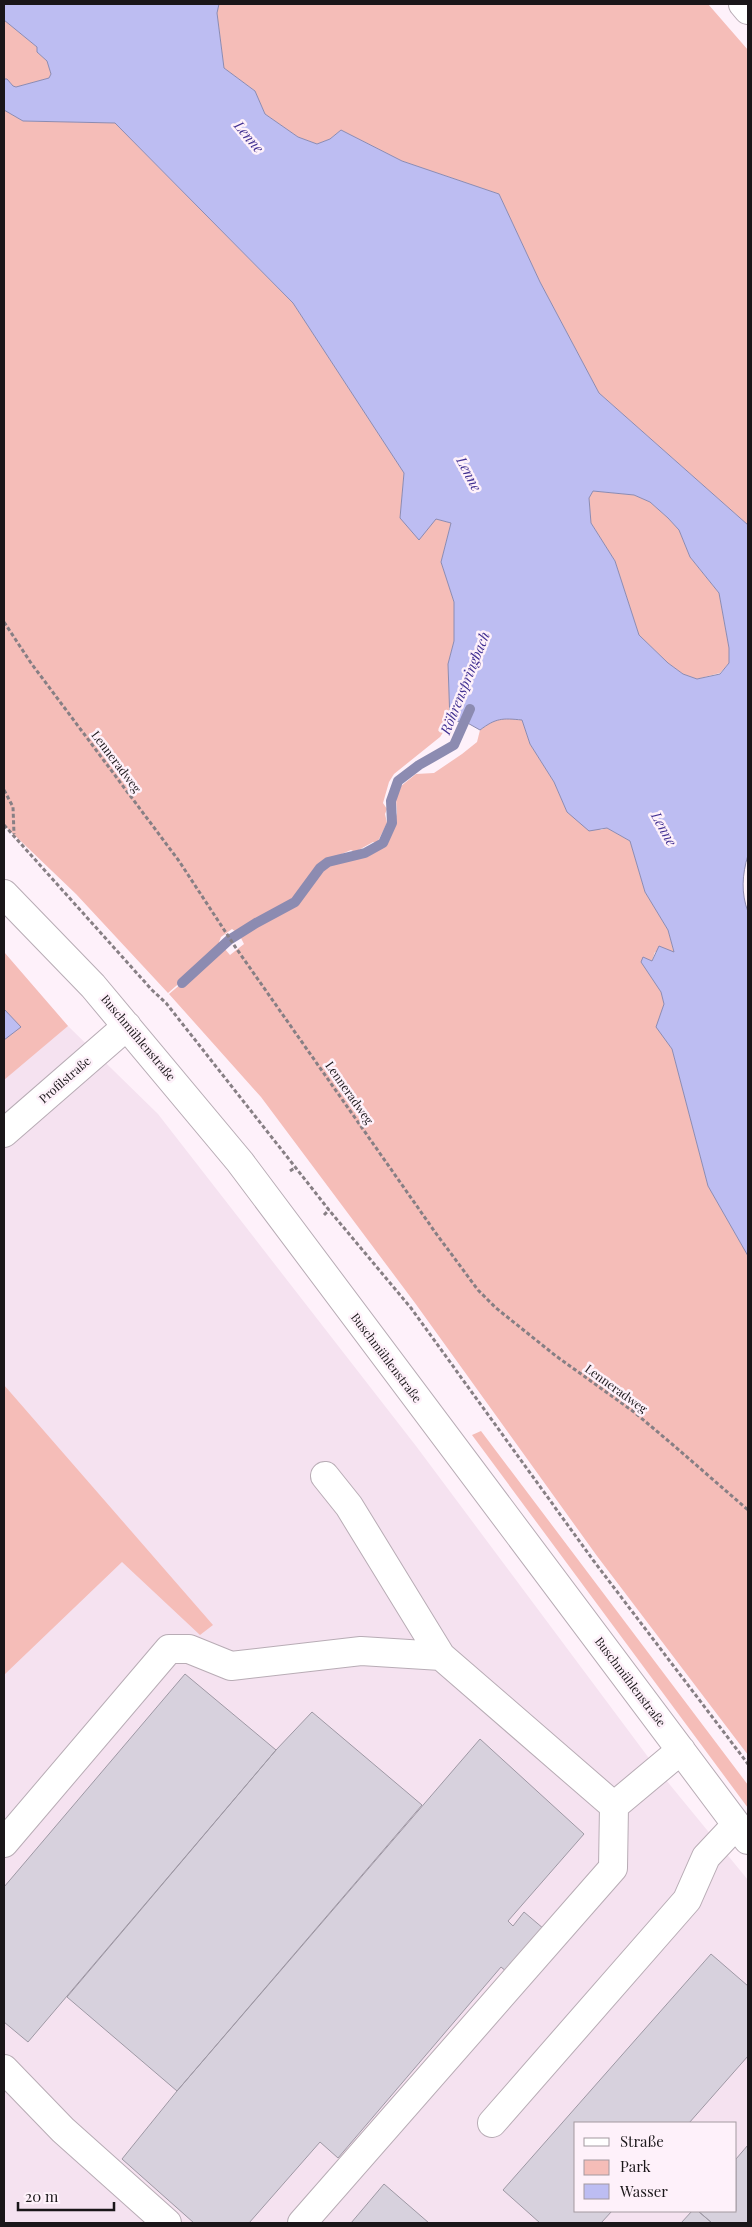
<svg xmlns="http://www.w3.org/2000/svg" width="752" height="2227" font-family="'Playfair Display',serif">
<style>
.built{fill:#f5e2f0;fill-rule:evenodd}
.green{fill:#f5bdb8}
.water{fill:#bdbdf2;stroke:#8c8bb1;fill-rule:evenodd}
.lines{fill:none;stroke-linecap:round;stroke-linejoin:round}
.stream{stroke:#8c8bb1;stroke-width:10}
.building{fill:#d7d1dd;stroke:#9e98a4}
.minor-casing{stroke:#b8acb5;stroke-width:30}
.major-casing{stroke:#b8acb5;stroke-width:30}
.path{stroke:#877f84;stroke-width:3;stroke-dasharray:4 2.5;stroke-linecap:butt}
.minor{stroke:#fff;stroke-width:28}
.major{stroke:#fff;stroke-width:28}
.labels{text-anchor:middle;stroke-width:5;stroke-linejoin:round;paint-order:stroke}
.street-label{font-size:12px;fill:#1a1619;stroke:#fef1fa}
.water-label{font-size:14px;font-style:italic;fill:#402f91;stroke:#fef1fa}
</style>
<rect width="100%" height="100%" fill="#fef1fa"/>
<path class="built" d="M 4,952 L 68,1026 L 158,1114 L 416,1446 L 657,1769 L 748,1880 L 748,2223 L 4,2223 ZM 576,2123 L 736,2123 L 736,2211 L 576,2211 Z"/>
<path class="green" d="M 219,4 L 708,4 L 748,50 L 748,525 L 599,393 L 540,282 L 499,194 L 402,161 L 341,130 L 330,139 L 317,144 L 298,137 L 265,114 L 255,91 L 224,68 L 217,13 Z
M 4,20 L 37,47 L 37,52 L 47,61 L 51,74 L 49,78 L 16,87 L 13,86 L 7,79 L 4,79 Z
M 4,110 L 23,121 L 115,123 L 293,303 L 404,473 L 400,518 L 436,519 L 451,523 L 441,562 L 454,602 L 454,641 L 448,664 L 450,722 L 440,737 L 394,774 L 389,782 L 383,803 L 387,809 L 385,814 L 387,823 L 377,843 L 373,842 L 355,852 L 351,850 L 323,862 L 294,902 L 250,927 L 295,903 L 319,871 L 329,865 L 367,857 L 386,845 L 394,823 L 397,813 L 396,798 L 401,786 L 416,774 L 434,773 L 462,754 L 477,742 L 480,730 L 491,722 L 502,718 L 522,720 L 530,744 L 554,782 L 567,812 L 601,830 L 607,828 L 630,841 L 645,892 L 668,930 L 674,953 L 655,952 L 652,961 L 641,962 L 661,992 L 664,1004 L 657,1027 L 672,1049 L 708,1186 L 748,1256 L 748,1755 L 597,1556 L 415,1303 L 261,1097 L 169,994 L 224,948 L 230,955 L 244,944 L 239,934 L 232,929 L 221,937 L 219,942 L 222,946 L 168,993 L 76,894 L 4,825 Z
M 593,491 L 634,495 L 650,502 L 668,518 L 679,530 L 690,557 L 719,593 L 729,648 L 729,663 L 720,673 L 697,679 L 683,674 L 668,663 L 639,635 L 615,561 L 591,523 L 589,498 Z
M 4,952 L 68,1026 L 4,1080 Z
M 4,1385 L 213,1625 L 200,1635 L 122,1562 L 4,1675 Z
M 481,1431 L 748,1785 L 748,1808 L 472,1435 Z"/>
<path class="water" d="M 4,4 L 219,4 L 217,13 L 224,68 L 255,91 L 265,114 L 298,137 L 317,144 L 330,139 L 341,130 L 402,161 L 499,194 L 540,282 L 599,393 L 748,525 L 748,855 C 742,875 741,893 748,912 L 748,1256 L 708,1186 L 672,1049 L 656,1027 L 664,1004 L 661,992 L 641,962 L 643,957 L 652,961 L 659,946 L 674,952 L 668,930 L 645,892 L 630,841 L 607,828 L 589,831 L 567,812 L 554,782 L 530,744 L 522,720 C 502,718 496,718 480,730 L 464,721 L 450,722 L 448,664 L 454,641 L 454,602 L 441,562 L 451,523 L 436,519 L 419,540 L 400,518 L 404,473 L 293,303 L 115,123 L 23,121 L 4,110 L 4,79 L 7,79 L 13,86 L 16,87 L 49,78 L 51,74 L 47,61 L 37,52 L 37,47 L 4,20 ZM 593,491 L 634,495 L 650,502 L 668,518 L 679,530 L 690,557 L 719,593 L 729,648 L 729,663 L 720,674 L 697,679 L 683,674 L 668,663 L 639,635 L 615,561 L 591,523 L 589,498 Z
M 4,1009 L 21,1027 L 4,1040 Z"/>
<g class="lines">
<path class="stream" d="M 182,983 L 229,940 L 256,923 L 295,902 L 320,868 L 328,862 L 365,853 L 383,843 L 392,823 L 391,801 L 398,781 L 419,765 L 454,745 L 470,709"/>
</g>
<path class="building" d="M 185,1674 L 276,1750 L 28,2042 L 4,2022 L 4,1887 Z
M 312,1712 L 422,1805 L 177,2091 L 67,1997 L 276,1750 Z
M 480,1739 L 584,1834 L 508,1921 L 513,1926 L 524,1912 L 544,1929 L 507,1972 L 501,1967 L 338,2158 L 320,2142 L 249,2223 L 194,2223 L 122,2159 L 177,2091 Z
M 711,1954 L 748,1986 L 748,2056 L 689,2123 L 576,2123 L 576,2211 L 612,2211 L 601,2223 L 540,2223 L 503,2190 Z
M 748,2145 L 748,2223 L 712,2223 L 698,2211 L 736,2211 L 736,2159 Z
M 384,2184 L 429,2223 L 351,2223 Z
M 692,2211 L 698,2211 L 712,2223 L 681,2223 Z"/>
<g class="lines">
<defs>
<path id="minor" d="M 4,894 L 93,986 L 240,1162 L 748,1840
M 4,1133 L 127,1026
M 325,1476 L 349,1506 L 441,1656 L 614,1806 L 681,1750
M 4,1843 L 169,1649 L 189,1649 L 231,1666 L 361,1651 L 441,1656
M 4,2069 L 63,2130 L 167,2223
M 492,2123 L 687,1900 L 706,1857 L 736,1825
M 302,2223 L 613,1868 L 614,1806"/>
<path id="major" d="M 743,4 L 748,10"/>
</defs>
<use href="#minor" class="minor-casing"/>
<use href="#major" class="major-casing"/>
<path class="path" d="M 4,622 L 31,663 L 179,861 L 236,948 L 435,1232 L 478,1290 L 496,1308 L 556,1356 L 634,1412 L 672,1444 L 748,1510
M 4,790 L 13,807 L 14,834
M 4,825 L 152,990 L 166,1003 L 329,1210 L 411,1308 L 593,1560 L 748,1764
M 290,1171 L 296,1167
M 324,1215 L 329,1210"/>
<use href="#minor" class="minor"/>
<use href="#major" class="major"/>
</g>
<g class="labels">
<g class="street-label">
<text transform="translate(116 762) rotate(53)" y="4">Lenneradweg</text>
<text transform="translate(138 1038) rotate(50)" y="4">Buschmühlenstraße</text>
<text transform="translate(65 1080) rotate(-41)" y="4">Profilstraße</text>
<text transform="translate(349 1093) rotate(55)" y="4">Lenneradweg</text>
<text transform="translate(386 1358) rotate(53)" y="4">Buschmühlenstraße</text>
<text transform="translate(616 1389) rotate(36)" y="4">Lenneradweg</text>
<text transform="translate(630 1682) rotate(53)" y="4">Buschmühlenstraße</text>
</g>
<g class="water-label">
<text transform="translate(249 137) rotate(50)" y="5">Lenne</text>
<text transform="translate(469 474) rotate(62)" y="5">Lenne</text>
<text transform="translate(465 683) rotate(-68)" y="5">Röhrenspringbach</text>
<text transform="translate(664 829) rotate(61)" y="5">Lenne</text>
</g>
</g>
<rect width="752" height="2227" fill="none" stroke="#1a1619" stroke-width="10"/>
<rect x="574" y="2122" width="162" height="90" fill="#fef1fa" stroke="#a399a0"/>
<rect x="584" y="2138" width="25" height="8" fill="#ffffff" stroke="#a399a0"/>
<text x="620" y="2147" font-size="15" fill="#1a1619">Straße</text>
<rect x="584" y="2160" width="25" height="15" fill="#f5bdb8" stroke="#a399a0"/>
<text x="620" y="2172" font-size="15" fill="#1a1619">Park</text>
<rect x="584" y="2184" width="25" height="15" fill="#bdbdf2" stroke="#a399a0"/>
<text x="620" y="2197" font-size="15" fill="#1a1619">Wasser</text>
<path d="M18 2202v8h96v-8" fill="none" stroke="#1a1619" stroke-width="2.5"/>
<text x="25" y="2202" font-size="15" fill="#1a1619" stroke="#fef1fa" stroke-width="4" paint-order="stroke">20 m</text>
</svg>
